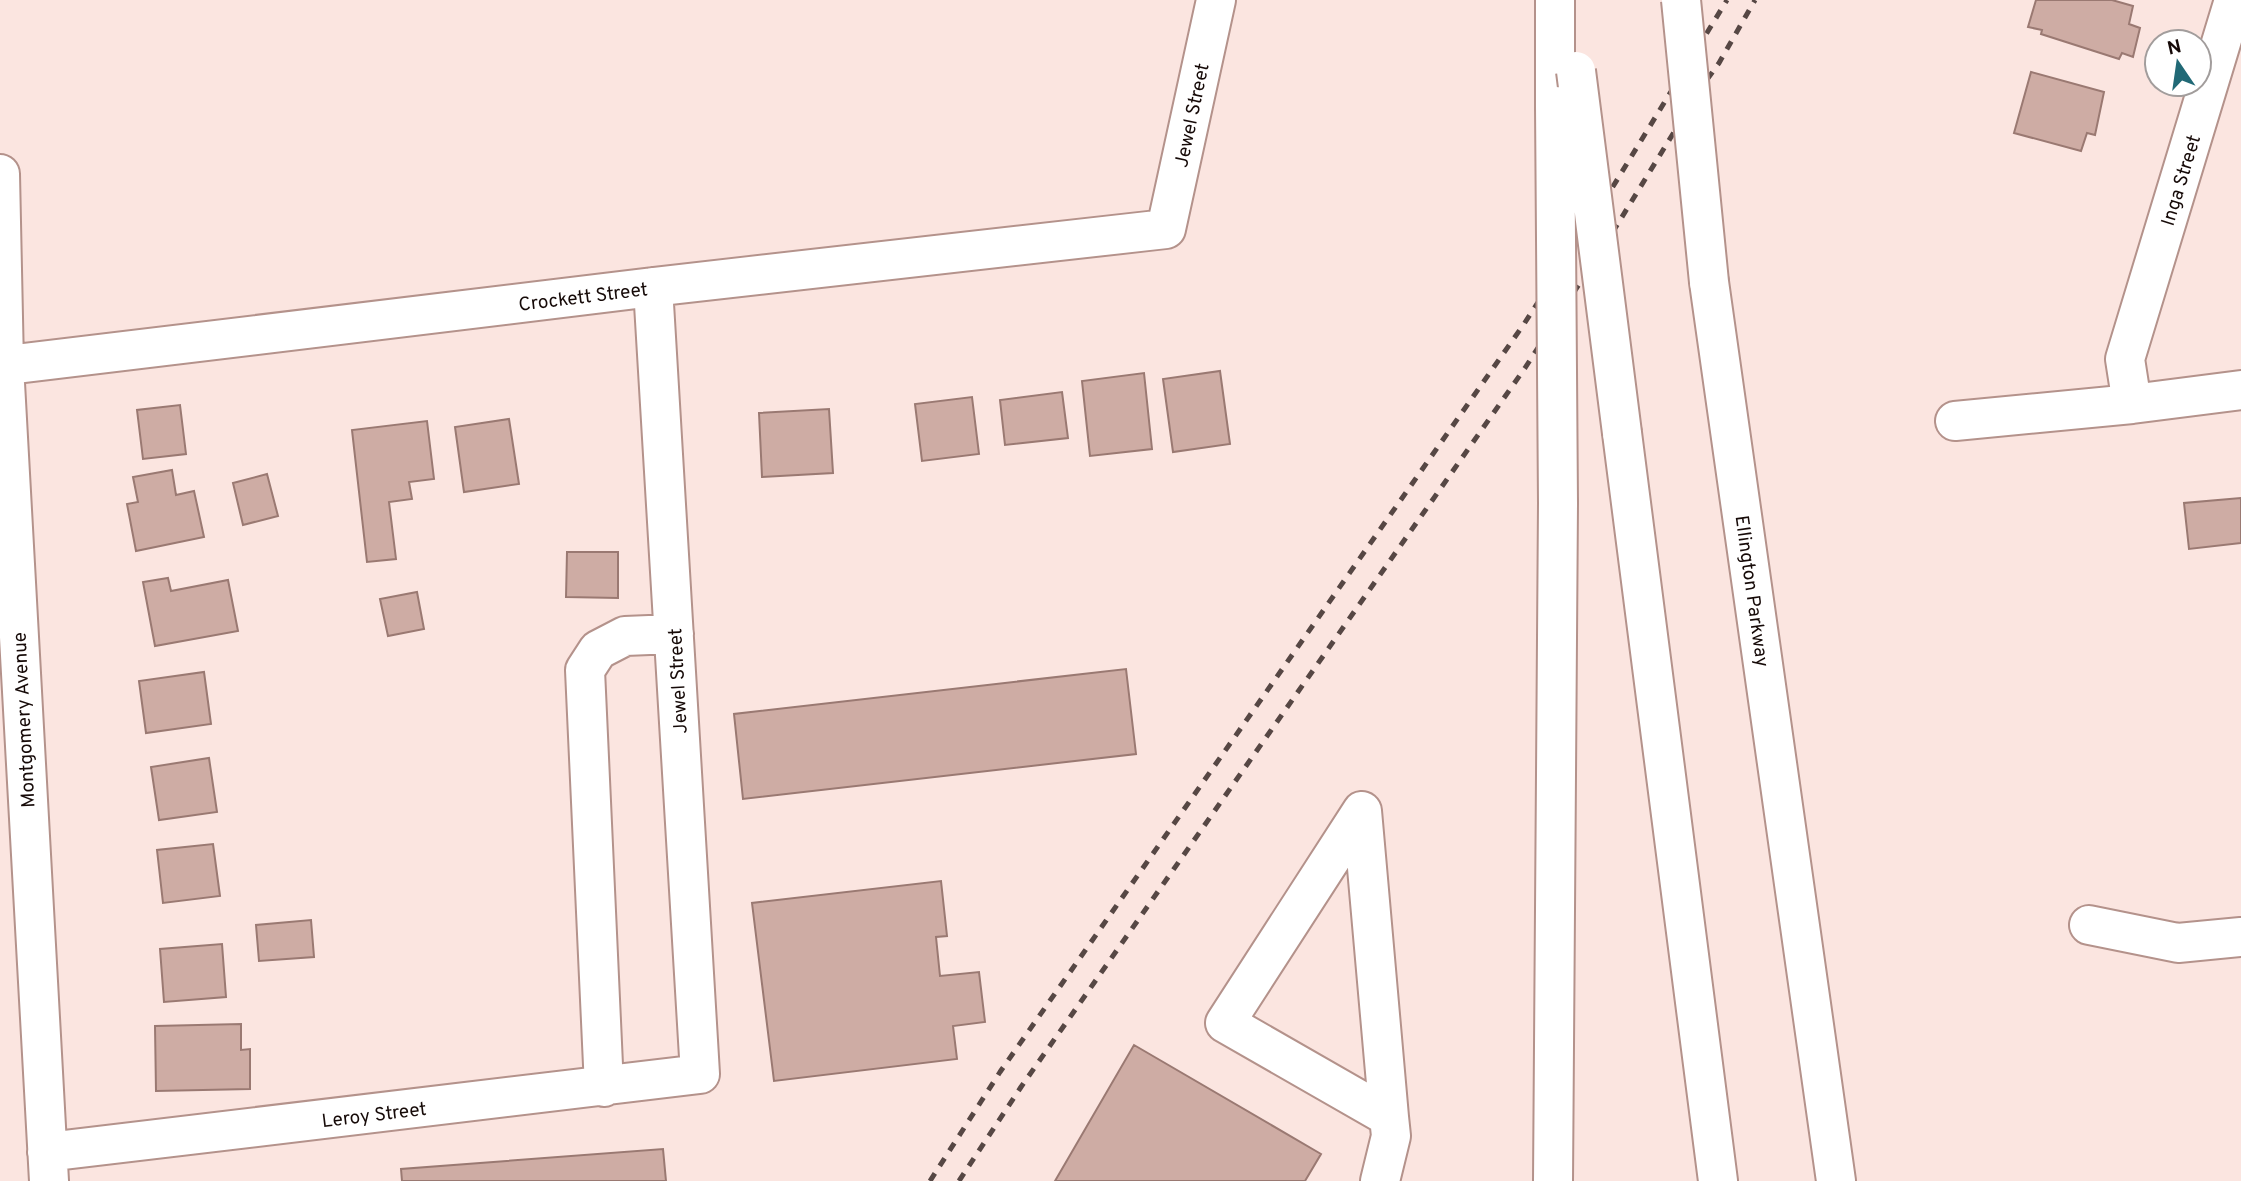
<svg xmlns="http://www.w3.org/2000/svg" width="2241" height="1181" font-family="Overpass,sans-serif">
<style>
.building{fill:#ceaca4;stroke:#9a7972;stroke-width:2}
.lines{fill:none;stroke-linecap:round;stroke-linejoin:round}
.minor-casing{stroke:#b4928b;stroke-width:42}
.highway-casing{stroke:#b4928b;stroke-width:42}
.minor{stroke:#fff;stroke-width:38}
.highway{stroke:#fff;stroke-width:38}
.rail{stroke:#564744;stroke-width:5;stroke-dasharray:9 9;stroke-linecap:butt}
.highway-bridge-casing{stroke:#b4928b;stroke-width:42;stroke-linecap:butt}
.highway-bridge{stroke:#fff;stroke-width:38}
.labels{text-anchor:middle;stroke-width:5;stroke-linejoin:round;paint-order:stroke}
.street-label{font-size:19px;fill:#160a08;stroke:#fff}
</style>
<rect width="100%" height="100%" fill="#fbe5e0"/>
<path class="building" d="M 2036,0 L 2112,0 L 2133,6 L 2129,24 L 2140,28 L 2133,57 L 2122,53 L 2119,59 L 2041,34 L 2042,30 L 2028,27 Z
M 2031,72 L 2104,92 L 2095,135 L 2087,133 L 2081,151 L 2014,133 Z
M 1220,371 L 1230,444 L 1173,452 L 1163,379 Z
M 1144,373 L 1152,449 L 1090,456 L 1082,381 Z
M 1062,392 L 1068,438 L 1005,445 L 1000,400 Z
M 972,397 L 979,454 L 922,461 L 915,404 Z
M 180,405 L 186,454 L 143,459 L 137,410 Z
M 829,409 L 833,473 L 762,477 L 759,413 Z
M 509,419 L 519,484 L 464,492 L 455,427 Z
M 427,421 L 434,479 L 409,482 L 412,499 L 389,502 L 396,559 L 367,562 L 352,430 Z
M 172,470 L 176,495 L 194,491 L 204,537 L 136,551 L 127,504 L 138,502 L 133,477 Z
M 267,474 L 278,516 L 243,525 L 233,483 Z
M 2241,498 L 2241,543 L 2189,549 L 2184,503 Z
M 567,552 L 618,552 L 618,598 L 566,597 Z
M 168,578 L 171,591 L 228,580 L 238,631 L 155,646 L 143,582 Z
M 417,592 L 424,629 L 388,636 L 380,599 Z
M 1126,669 L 1136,754 L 743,799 L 734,714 Z
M 204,672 L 211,724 L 146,733 L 139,681 Z
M 209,758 L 217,812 L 159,820 L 151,767 Z
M 213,844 L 220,896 L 163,903 L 157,850 Z
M 941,881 L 947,936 L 936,937 L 940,976 L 979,972 L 985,1022 L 953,1026 L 957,1059 L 774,1081 L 752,903 Z
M 311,920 L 314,957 L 259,961 L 256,925 Z
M 222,944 L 226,997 L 164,1002 L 160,949 Z
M 241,1024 L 241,1050 L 250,1049 L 250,1089 L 156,1091 L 155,1026 Z
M 1134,1045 L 1321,1154 L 1305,1181 L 1055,1181 Z
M 663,1149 L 666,1181 L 402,1181 L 401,1169 Z"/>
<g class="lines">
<defs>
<path id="minor" d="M 2234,0 L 2125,359 L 2132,404 L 2241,390
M 0,174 L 4,365 L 49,1181
M 0,366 L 653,287 L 1166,229 L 1216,0
M 1955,421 L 2132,404
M 2089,925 L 2178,943 L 2241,937
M 604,1087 L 585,670 L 598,650 L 625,636 L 674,634
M 47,1152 L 700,1074 L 653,287
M 1380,1181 L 1391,1136 L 1389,1117 L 1362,811 L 1225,1023 L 1389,1117"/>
<path id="highway" d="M 1555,0 L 1555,106
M 1709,282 L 1836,1181
M 1622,433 L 1718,1181
M 1553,1181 L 1558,503"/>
</defs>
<use href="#minor" class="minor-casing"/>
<use href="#highway" class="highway-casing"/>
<use href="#minor" class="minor"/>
<use href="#highway" class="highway"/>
<path class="rail" d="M 930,1181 L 1000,1072 L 1524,324 L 1609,193 L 1727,0
M 959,1181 L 1021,1087 L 1525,368 L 1614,230 L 1701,88 L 1719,63 L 1755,0"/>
<defs>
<path id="highway-bridge" d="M 1681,0 L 1709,282
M 1576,71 L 1622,433
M 1555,106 L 1558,503"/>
</defs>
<use href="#highway-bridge" class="highway-bridge-casing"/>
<use href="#highway-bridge" class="highway-bridge"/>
</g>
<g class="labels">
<g class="street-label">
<text transform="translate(1191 115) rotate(-78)" y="7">Jewel Street</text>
<text transform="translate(2180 180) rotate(-73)" y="7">Inga Street</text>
<text transform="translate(583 296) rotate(-7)" y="7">Crockett Street</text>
<text transform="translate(1753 591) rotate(82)" y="7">Ellington Parkway</text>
<text transform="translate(677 681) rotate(-93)" y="7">Jewel Street</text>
<text transform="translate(23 720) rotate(-93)" y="7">Montgomery Avenue</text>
<text transform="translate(374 1114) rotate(-7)" y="7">Leroy Street</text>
</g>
</g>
<g transform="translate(2178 63) rotate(347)"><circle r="33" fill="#ffffff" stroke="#a29d9c" stroke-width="2"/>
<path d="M0-5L12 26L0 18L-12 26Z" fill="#216976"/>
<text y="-10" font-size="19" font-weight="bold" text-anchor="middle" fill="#160a08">N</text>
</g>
</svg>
